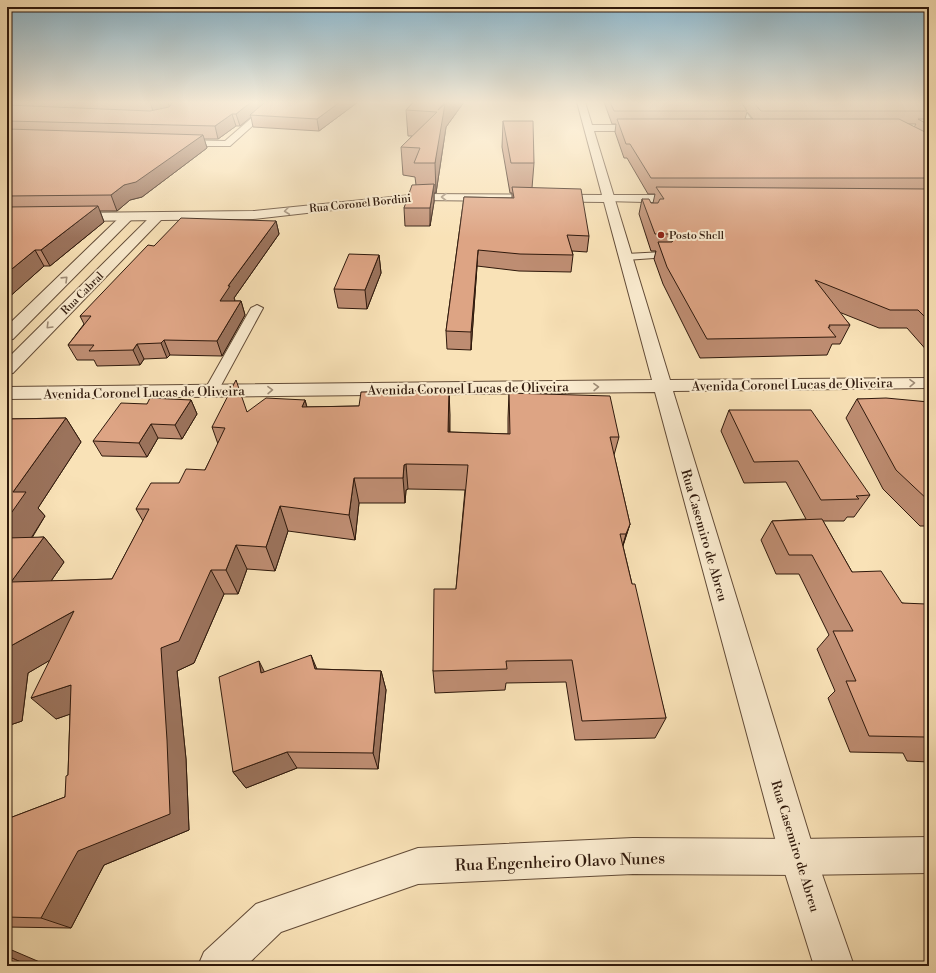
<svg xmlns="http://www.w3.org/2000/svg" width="936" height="973" font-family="'Libre Bodoni',serif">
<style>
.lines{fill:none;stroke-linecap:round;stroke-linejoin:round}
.service-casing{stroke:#624b37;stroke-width:2}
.minor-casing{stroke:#624b37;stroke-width:2}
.tertiary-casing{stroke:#624b37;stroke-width:2}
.service{fill:#fbecd0;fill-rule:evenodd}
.minor{fill:#fbecd0;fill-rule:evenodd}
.tertiary{fill:#fbecd0;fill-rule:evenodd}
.wall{fill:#be8d72;stroke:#2f190c;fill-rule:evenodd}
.shaded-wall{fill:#9b735c;stroke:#2f190c}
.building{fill:#dda484;stroke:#2f190c}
.oneway{stroke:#9f8d78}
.poi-dot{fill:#8f2418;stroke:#fbecd0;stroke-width:1.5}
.labels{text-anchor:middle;stroke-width:4;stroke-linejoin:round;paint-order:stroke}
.far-street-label{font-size:11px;fill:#2f190c;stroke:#fbecd0}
.far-poi-label{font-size:11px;fill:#2f190c;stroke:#fbecd0;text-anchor:start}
.street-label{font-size:13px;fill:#2f190c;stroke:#fbecd0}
.near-street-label{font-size:16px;fill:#2f190c;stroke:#fbecd0}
</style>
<rect width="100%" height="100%" fill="#f9e2b7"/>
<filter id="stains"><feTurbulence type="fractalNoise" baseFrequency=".005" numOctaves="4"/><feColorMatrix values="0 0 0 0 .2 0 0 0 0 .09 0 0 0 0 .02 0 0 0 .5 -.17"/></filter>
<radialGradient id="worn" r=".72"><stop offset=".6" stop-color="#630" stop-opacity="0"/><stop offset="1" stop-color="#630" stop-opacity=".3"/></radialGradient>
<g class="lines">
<defs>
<path id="service" d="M 664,252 L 668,253 L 669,255 L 668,257 L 626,260 L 621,257 L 626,254 Z
M 257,305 L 263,308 L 218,391 L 216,394 L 206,394 L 204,391 L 251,308 Z"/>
<path id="minor" d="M 270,102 L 279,102 L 230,146 L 176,146 L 171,143 L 176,140 L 225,141 Z
M 730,102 L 738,102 L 759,129 L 757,131 L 751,131 Z
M 609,195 L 684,195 L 690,199 L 684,203 L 605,201 L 603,199 Z
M 127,213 L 133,217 L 131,220 L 13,339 L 7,340 L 7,326 L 123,214 Z
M 157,213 L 163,217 L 161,220 L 13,373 L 7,374 L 7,359 L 153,214 Z
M 929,837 L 929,873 L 798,875 L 633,874 L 418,884 L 281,932 L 246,966 L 198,966 L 204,952 L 256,904 L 418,848 L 633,838 L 798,839 Z"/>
<path id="tertiary" d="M 577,102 L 585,102 L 592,125 L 645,125 L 650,128 L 645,131 L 594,131 L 670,380 L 929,378 L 929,388 L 673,391 L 816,857 L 854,966 L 814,966 L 780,857 L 655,392 L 7,399 L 7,387 L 652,380 L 604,202 L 421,200 L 253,219 L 73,221 L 67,217 L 73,213 L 253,211 L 421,194 L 602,195 Z"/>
</defs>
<use href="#service" class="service-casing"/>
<use href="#minor" class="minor-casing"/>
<use href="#tertiary" class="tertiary-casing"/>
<use href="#service" class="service"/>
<use href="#minor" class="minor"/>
<use href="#tertiary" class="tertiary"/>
</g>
<path class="wall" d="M 7,102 L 358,102 L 319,131 L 253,127 L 251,117 L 240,126 L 236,126 L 218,139 L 204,139 L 207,148 L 142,197 L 130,200 L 117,211 L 100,211 L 104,222 L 50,266 L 44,266 L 7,299 Z
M 413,102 L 464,102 L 446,127 L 436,193 L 434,193 L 434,202 L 430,226 L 405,226 L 404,208 L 416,185 L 415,177 L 403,175 L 401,147 L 412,136 L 408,136 L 406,110 Z
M 604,102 L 929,102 L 929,353 L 907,328 L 879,328 L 839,312 L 850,325 L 840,344 L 832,344 L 827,355 L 700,358 L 663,284 L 654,259 L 656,251 L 651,251 L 639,214 L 642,199 L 651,203 L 653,203 L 655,194 L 648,194 L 627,158 L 624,158 L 615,132 L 616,124 L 612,124 ZM 747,112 L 753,119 L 745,119 ZM 907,124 L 916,124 L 914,127 Z
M 503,121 L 534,163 L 532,188 L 589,236 L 587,252 L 572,251 L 573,255 L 571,272 L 519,271 L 477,266 L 471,350 L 447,349 L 446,331 L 464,197 L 512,198 L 512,193 L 510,193 L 502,147 Z
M 276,221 L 279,234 L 234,298 L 234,301 L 241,301 L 245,315 L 222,356 L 170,355 L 167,358 L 144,359 L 140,365 L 97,366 L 94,360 L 77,360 L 68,345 L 84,324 L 80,316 L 154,246 Z
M 379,255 L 381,273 L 367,309 L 338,308 L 334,289 Z
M 449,390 L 450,432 L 508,434 L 508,418 L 509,393 L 619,437 L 614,455 L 630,524 L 623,546 L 632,584 L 666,718 L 655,738 L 575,740 L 566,682 L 506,683 L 505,690 L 435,693 L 433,671 L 456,589 L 465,490 L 408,489 L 406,490 L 405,503 L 359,503 L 355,540 L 288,531 L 275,571 L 247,569 L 238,594 L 224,594 L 194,663 L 177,671 L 186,759 L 189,830 L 104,865 L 71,928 L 7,927 L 7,819 L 65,797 L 68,775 L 70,714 L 56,719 L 50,660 L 28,673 L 22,721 L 7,726 L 7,419 L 66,418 L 81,442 L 38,508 L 45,516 L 32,538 L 44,537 L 64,562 L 51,581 L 112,579 L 143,521 L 136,509 L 179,483 L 205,470 L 218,444 L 212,427 L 247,412 L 305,400 L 307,407 L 359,406 Z
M 857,399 L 929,402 L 929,526 L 920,526 L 883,489 L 846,418 Z
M 191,400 L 197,414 L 182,439 L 158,438 L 147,457 L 102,456 L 93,441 L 147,404 Z
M 729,410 L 870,495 L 854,517 L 847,517 L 844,521 L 823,521 L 852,572 L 902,603 L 929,608 L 929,762 L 907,761 L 903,753 L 850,752 L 828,698 L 835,691 L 817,649 L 829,635 L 799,574 L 776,574 L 761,540 L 772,521 L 806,519 L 786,482 L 744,483 L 721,431 Z
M 317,669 L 381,671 L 386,690 L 378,769 L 297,768 L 246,788 L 233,772 L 264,672 Z"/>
<path class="shaded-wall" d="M 150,102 L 168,102 L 171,112 L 154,114 Z
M 251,102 L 268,102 L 250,115 L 251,117 L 240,126 L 236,114 Z
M 340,102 L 358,102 L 319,131 L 317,119 Z
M 445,102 L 464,102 L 446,127 L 436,193 L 435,163 L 438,110 Z
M 232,114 L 236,126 L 218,139 L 215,126 Z
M 203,135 L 207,148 L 142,197 L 130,200 L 117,211 L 111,195 L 124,185 Z
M 434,184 L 434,202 L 430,226 L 430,208 Z
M 98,206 L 104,222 L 50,266 L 41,250 Z
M 276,221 L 279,234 L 234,298 L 235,300 L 225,315 L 220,301 L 228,286 Z
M 35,250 L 44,266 L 7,299 L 7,273 Z
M 478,250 L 477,266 L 471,350 L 471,332 Z
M 379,255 L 381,273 L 367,309 L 365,290 Z
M 241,301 L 245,315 L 222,356 L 217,341 Z
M 164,340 L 170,355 L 167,358 L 161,343 Z
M 137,344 L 144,359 L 140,365 L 133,350 Z
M 449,390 L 450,415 L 449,457 L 448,432 Z
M 191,400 L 197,414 L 182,439 L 175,425 Z
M 305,400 L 311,424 L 302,407 Z
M 66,418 L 81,442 L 38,508 L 45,516 L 16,562 L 7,553 L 7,519 L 13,492 Z
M 151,424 L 158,438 L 147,457 L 139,443 Z
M 406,464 L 408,489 L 406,490 L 405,503 L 403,478 L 404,465 Z
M 354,478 L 359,503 L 355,540 L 349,515 Z
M 280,506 L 288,531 L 275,571 L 266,547 Z
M 630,524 L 622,548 L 619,559 L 626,534 Z
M 44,537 L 64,562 L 34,606 L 11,582 Z
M 236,545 L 247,569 L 238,594 L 226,570 Z
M 211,570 L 224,594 L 194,663 L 177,671 L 186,759 L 189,830 L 104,865 L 71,928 L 41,918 L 161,648 Z
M 74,611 L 95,634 L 28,673 L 22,721 L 7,726 L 7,648 Z
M 311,655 L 319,674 L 315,669 Z
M 259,661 L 269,681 L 261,673 Z
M 381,671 L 386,690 L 378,769 L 373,753 Z
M 71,685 L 94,706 L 56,719 L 31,698 Z
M 287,752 L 297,768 L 246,788 L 233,772 Z
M 7,948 L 49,966 L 30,966 L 7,956 Z"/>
<path class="building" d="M 170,102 L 251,102 L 236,114 L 232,114 L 215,126 L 7,121 L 7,105 L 150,111 L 169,107 L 172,103 Z
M 265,102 L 340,102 L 317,119 L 250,115 Z
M 414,102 L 445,102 L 438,110 L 445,104 L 435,163 L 414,163 L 420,148 L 401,147 L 437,112 L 406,110 Z
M 610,102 L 741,102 L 747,111 L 614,111 Z
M 753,102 L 929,102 L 929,111 L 761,111 Z
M 617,119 L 899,119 L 929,134 L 929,178 L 651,178 L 630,144 L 626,144 Z
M 918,119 L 929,119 L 929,125 Z
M 503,121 L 533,121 L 534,163 L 511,163 Z
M 7,129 L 203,135 L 136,182 L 124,185 L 111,195 L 7,196 Z
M 434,184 L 430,208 L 404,208 L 412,185 Z
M 512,187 L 581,189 L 589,236 L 567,235 L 573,255 L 520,254 L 478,250 L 471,332 L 446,331 L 464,197 L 514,198 Z
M 656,187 L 929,189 L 929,321 L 918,310 L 890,310 L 815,280 L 850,325 L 829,325 L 830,327 L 828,327 L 836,337 L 707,339 L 667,267 L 658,242 L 672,242 L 675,237 L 668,234 L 655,234 L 642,199 L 649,199 L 651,203 L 658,203 L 660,199 L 664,199 Z
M 98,206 L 41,250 L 35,250 L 7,273 L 7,207 Z
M 181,218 L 276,221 L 228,286 L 230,286 L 220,301 L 241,301 L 217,341 L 164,340 L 161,343 L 137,344 L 133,350 L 89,351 L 94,345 L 68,345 L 91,316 L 80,316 L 148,245 L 154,246 Z
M 349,254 L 379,255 L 365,290 L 334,289 Z
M 236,380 L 247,412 L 266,398 L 305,400 L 302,407 L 359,406 L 361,392 L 449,390 L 448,432 L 510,434 L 509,393 L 610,396 L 619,437 L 610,437 L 630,524 L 626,534 L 620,534 L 632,584 L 635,584 L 666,718 L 582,721 L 572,660 L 506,661 L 507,669 L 433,671 L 434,589 L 456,589 L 468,465 L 406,464 L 404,465 L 403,478 L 354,478 L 349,515 L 280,506 L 266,547 L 236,545 L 226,570 L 211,570 L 179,641 L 161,648 L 167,740 L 170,814 L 78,851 L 41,918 L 7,917 L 7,819 L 65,797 L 66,776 L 68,775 L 71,685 L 31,698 L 74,611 L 7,648 L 7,538 L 44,537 L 11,582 L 112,579 L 149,509 L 136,509 L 151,483 L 179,483 L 186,469 L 205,470 L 225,428 L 212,427 Z
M 150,398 L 191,400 L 175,425 L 151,424 L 139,443 L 93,441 L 121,403 L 147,404 Z
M 886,398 L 929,402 L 929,501 L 896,470 L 857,399 Z
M 729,410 L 811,410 L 870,495 L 856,496 L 859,499 L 821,500 L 798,461 L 754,462 Z
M 66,418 L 13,492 L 26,492 L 7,519 L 7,419 Z
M 822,519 L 852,572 L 881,571 L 902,603 L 926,604 L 929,608 L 929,745 L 925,737 L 869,736 L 846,681 L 856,681 L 833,631 L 853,631 L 812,555 L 789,555 L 772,521 Z
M 311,655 L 315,669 L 381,671 L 373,753 L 287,752 L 233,772 L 219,677 L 259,661 L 261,673 Z
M 7,956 L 30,966 L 7,966 Z"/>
<defs><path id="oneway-chevron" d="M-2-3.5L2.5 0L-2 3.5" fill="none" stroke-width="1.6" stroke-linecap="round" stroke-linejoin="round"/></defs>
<g class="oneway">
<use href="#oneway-chevron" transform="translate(444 197) rotate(-180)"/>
<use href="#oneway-chevron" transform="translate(287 211) rotate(173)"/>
<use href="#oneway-chevron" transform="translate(65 279) rotate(-44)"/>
<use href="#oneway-chevron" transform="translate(49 326) rotate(135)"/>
<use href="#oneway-chevron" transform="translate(912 383) rotate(-1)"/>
<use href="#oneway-chevron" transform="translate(596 387) rotate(-1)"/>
<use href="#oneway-chevron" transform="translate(270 390) rotate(-1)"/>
</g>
<linearGradient id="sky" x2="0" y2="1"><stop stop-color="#8ab8d0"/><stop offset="0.43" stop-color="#fcf2df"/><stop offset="1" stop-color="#fcf2df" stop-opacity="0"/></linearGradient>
<rect width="936" height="238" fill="url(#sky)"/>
<circle class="poi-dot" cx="661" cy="235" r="4"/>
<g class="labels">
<g class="far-street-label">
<text transform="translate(360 203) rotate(-6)" y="4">Rua Coronel Bordini</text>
<text transform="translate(82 293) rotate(-45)" y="4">Rua Cabral</text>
</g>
<g class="far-poi-label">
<text x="669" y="239">Posto Shell</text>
</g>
<g class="street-label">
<text transform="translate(792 384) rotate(-1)" y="5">Avenida Coronel Lucas de Oliveira</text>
<text transform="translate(468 388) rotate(-1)" y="5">Avenida Coronel Lucas de Oliveira</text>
<text transform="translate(144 392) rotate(-1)" y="5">Avenida Coronel Lucas de Oliveira</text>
<text transform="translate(705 535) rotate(74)" y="5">Rua Casemiro de Abreu</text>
<text transform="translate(796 846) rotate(73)" y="5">Rua Casemiro de Abreu</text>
</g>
<g class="near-street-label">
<text transform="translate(560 861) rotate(-2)" y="6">Rua Engenheiro Olavo Nunes</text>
</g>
</g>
<rect width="936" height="973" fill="none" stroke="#f9e2b7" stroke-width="24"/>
<rect x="8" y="8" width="920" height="957" fill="none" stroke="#2f190c" stroke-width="2"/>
<rect x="12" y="12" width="912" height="949" fill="none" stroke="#2f190c"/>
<rect width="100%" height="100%" filter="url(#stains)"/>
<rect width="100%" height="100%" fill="url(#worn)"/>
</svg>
